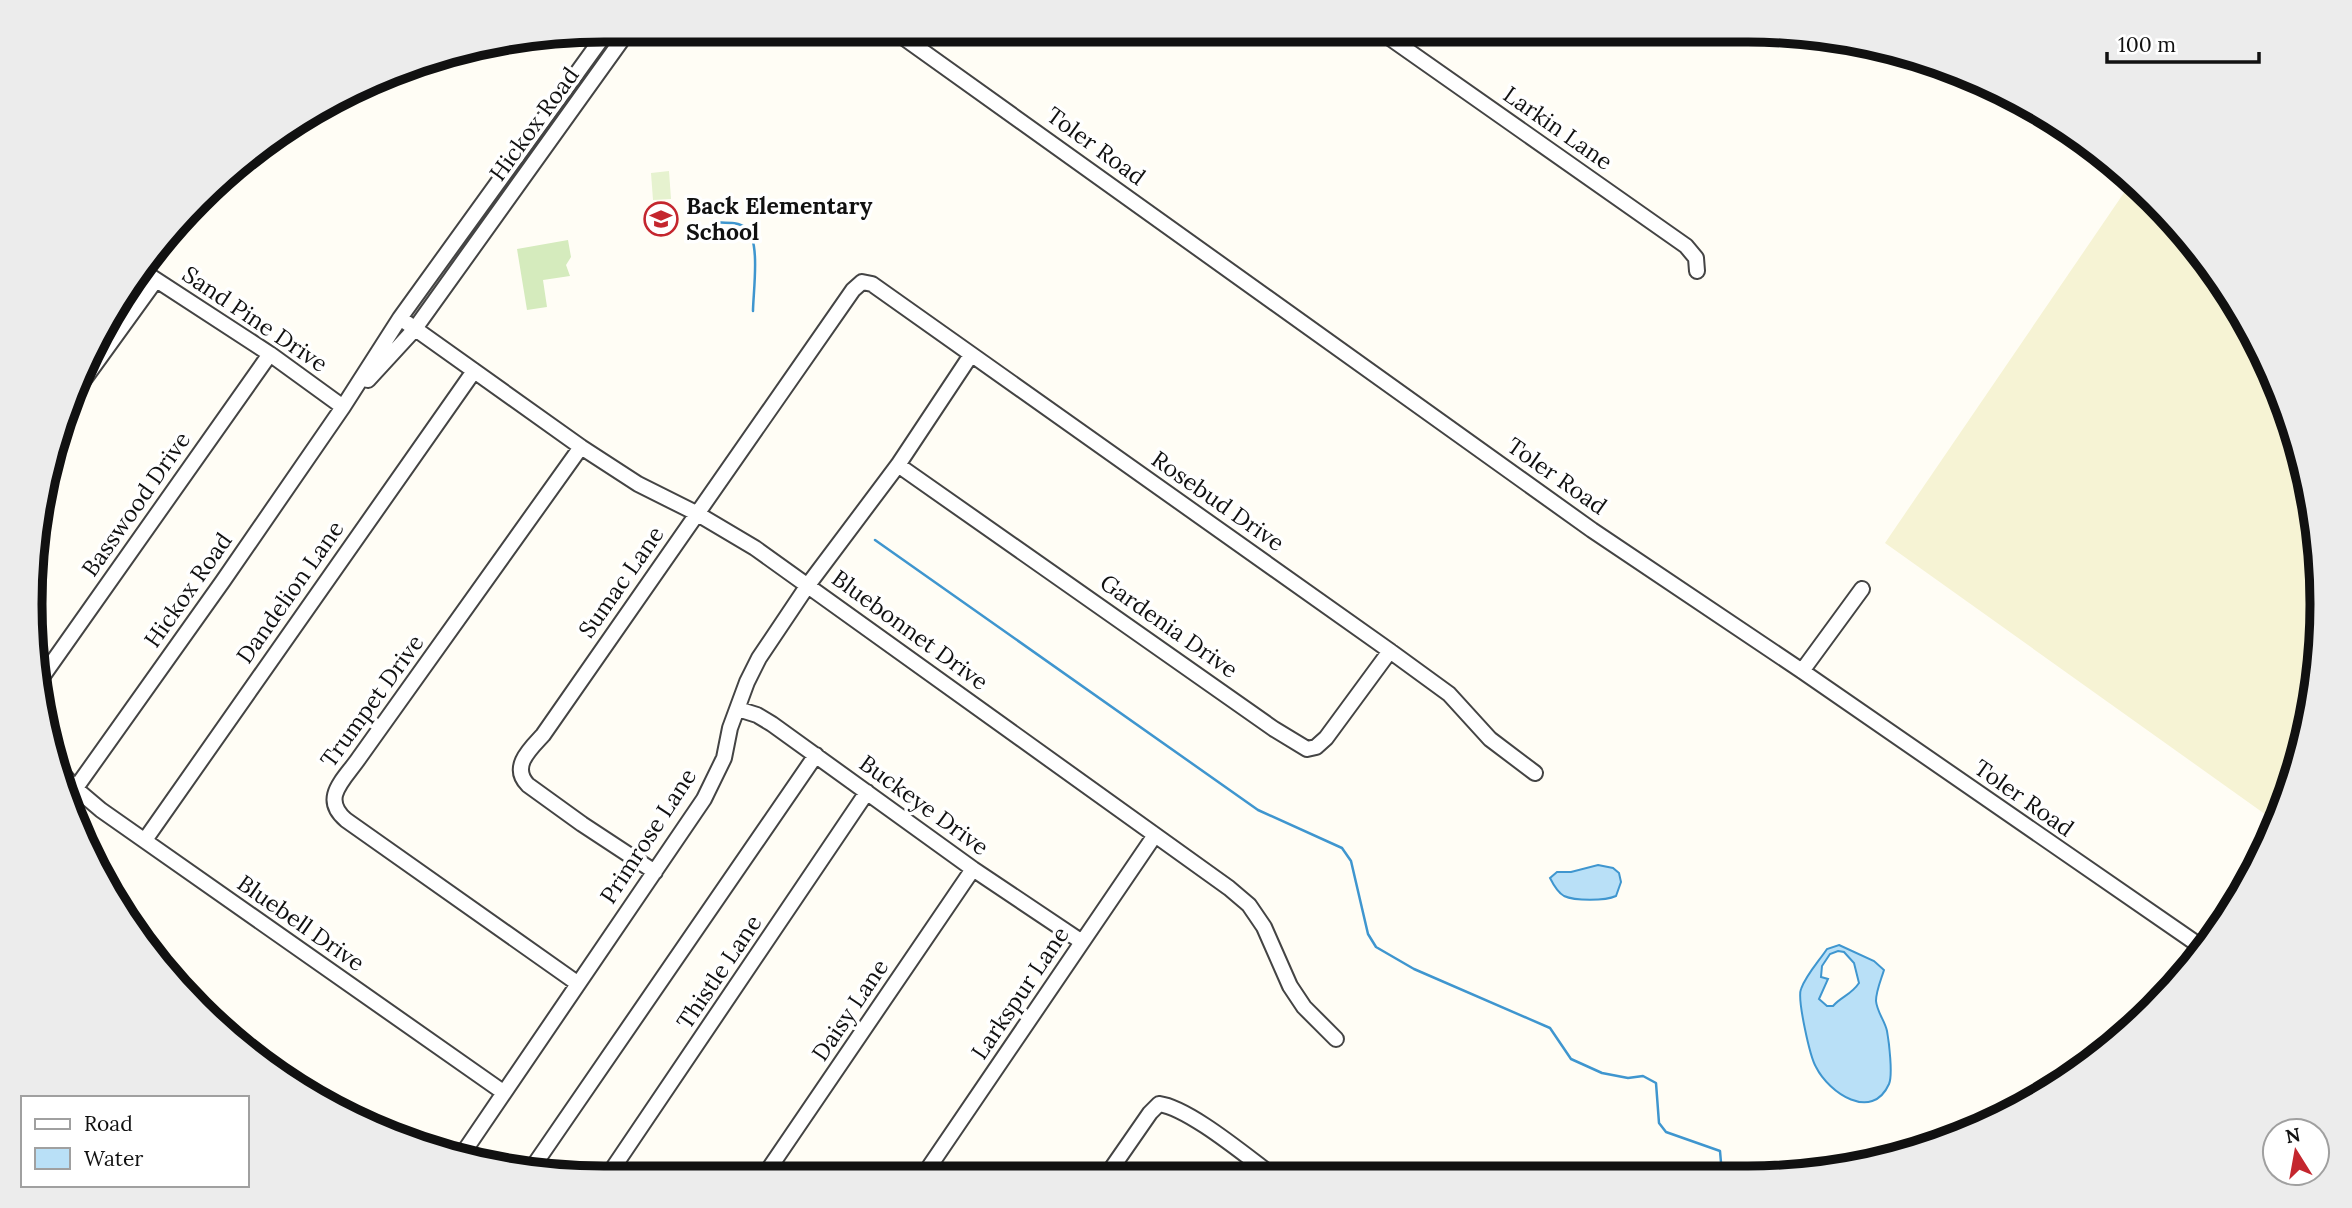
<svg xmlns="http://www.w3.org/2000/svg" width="2352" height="1208" font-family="Lora,serif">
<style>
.farmland{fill:#f6f3d4}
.green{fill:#d5ebbd}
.pitch{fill:#e6f2cf}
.water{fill:#b9e0f7;stroke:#3f96cf;stroke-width:2;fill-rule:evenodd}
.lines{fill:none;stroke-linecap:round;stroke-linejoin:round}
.stream{stroke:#3f96cf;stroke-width:2.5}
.minor-casing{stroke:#444;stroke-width:18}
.minor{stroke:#fff;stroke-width:14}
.labels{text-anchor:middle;stroke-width:7;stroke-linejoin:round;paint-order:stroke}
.street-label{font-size:23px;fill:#111;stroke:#fff}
.poi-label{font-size:23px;font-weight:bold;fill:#111;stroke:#fff;text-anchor:start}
.rim{fill:none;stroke:#111;stroke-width:9}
</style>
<rect width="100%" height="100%" fill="#fffdf5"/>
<path class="farmland" d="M 2132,181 L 2180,226 L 2246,317 L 2292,420 L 2317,529 L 2321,642 L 2303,753 L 2276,822 L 1885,543 Z"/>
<path class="green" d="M 568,240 L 571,257 L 566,265 L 570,276 L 543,280 L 547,307 L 527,310 L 517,249 Z"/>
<path class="pitch" d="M 669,171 L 671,199 L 653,200 L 651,173 Z"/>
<path class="water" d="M 1598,865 L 1613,868 L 1619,873 L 1621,882 L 1616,896 C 1605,901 1575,901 1564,896 C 1557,892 1553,884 1550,878 L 1557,872 L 1571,872 Z
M 1839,945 L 1874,961 L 1884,970 C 1881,980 1876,991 1876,1001 C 1877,1012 1885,1021 1887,1031 C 1889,1042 1893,1075 1889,1084 C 1872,1122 1829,1093 1816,1067 C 1810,1057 1797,999 1801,989 C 1806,975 1819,961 1827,949 ZM 1838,951 L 1844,952 L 1854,963 L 1859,983 C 1851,995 1842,996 1833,1006 L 1827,1006 L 1819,999 L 1828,979 L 1821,977 L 1822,966 L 1830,954 Z"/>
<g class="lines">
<path class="stream" d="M 713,222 C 722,223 738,221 746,228 C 761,240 753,293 753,311
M 875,540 L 1258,810 L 1342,848 L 1351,861 L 1368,934 L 1376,947 L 1414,969 L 1550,1028 L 1571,1059 L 1602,1073 L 1628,1078 L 1643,1076 L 1656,1083 L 1659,1123 L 1666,1132 L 1720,1151 L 1722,1174"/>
<defs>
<path id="minor" d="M 893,30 L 1592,530 L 1802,671 L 2203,948
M 1380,31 L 1686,246 L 1696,258 L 1697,271
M 141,270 L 270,354 L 343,407
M 400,318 L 581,447 L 638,484 L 696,513 L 755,548 L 1229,888 L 1249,905 L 1264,927 L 1290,986 L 1304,1007 L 1336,1039
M 368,380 L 414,330 L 629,30
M 83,381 L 156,280
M 898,465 L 1274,729 L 1307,749 L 1316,747 L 1326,738 L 1390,651
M 1802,671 L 1862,589
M 40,680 L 270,354
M 738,709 L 757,715 L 772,724 L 973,869 L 1082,942
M 61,772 L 75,788 L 101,810 L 503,1092
M 68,799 L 223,581 L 343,407 L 400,318 L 608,30
M 145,840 L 474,371
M 655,872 L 582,824 L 528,785 C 510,767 530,749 543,735 L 853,290 L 862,282 L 872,284 L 1390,651 L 1449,694 L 1490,739 L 1535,773
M 577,983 L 346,820 C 320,798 344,780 359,758 L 581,447
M 459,1159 L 704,799 L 724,758 L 730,728 L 747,682 L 759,658 L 808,585 L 898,465 L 971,355
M 530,1171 L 816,755
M 1107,1175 L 1150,1113 L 1159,1104 C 1189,1108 1246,1156 1272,1175
M 764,1176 L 973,869
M 923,1176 L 1155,835
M 607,1177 L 867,792"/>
</defs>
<use href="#minor" class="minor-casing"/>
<use href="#minor" class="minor"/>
</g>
<defs>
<symbol id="school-ring" viewBox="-11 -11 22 22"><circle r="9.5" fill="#fff" stroke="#c4262e" stroke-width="1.5"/><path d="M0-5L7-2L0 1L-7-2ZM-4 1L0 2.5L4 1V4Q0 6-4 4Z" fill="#c4262e"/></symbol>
</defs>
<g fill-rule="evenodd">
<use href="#school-ring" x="642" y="200" width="38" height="38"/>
</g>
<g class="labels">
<g class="street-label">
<text transform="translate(534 124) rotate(-54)" y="8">Hickox Road</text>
<text transform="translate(1558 128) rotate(35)" y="8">Larkin Lane</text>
<text transform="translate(1096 146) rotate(36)" y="8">Toler Road</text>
<text transform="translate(255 319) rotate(34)" y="8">Sand Pine Drive</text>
<text transform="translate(1557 476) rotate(35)" y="8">Toler Road</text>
<text transform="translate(1218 501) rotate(35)" y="8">Rosebud Drive</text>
<text transform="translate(136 504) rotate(-55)" y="8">Basswood Drive</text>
<text transform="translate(621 582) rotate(-55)" y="8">Sumac Lane</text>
<text transform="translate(188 590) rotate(-55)" y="8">Hickox Road</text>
<text transform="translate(290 592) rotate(-55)" y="8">Dandelion Lane</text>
<text transform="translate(1169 626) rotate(35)" y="8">Gardenia Drive</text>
<text transform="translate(910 630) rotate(36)" y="8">Bluebonnet Drive</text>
<text transform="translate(372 701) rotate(-54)" y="8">Trumpet Drive</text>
<text transform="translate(2024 798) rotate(35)" y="8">Toler Road</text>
<text transform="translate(924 805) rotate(36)" y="8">Buckeye Drive</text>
<text transform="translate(648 836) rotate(-57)" y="8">Primrose Lane</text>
<text transform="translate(301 923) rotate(35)" y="8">Bluebell Drive</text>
<text transform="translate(719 972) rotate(-56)" y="8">Thistle Lane</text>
<text transform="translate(1020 993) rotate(-56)" y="8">Larkspur Lane</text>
<text transform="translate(850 1010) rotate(-56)" y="8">Daisy Lane</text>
</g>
<g class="poi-label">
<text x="686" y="214">Back Elementary<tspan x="686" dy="26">School</tspan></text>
</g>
</g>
<path d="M0 0H2352V1208H0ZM604 42H1748A562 562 0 0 1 2310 604V604A562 562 0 0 1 1748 1166H604A562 562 0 0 1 42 604V604A562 562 0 0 1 604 42Z" fill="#ececec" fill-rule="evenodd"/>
<path class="rim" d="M604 42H1748A562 562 0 0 1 2310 604V604A562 562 0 0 1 1748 1166H604A562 562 0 0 1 42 604V604A562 562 0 0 1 604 42Z"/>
<rect x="21" y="1096" width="228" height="91" fill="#ffffff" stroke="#a0a0a0" stroke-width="2"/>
<rect x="35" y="1119" width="35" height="10" fill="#ffffff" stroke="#a0a0a0" stroke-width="2"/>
<text x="84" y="1131" font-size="21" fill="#111111">Road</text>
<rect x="35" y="1148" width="35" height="21" fill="#b9e0f7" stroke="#a0a0a0" stroke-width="2"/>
<text x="84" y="1166" font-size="21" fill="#111111">Water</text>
<g transform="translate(2296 1152) rotate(349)"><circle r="33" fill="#ffffff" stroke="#a0a0a0" stroke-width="2"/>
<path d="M0-5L12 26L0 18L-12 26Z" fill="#c4262e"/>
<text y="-10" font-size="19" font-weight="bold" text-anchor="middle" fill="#111111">N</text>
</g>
<path d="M2107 52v10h152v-10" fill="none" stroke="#111111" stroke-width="3.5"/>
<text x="2118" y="52" font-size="21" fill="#111111" stroke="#ffffff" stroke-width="5" paint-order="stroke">100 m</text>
</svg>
